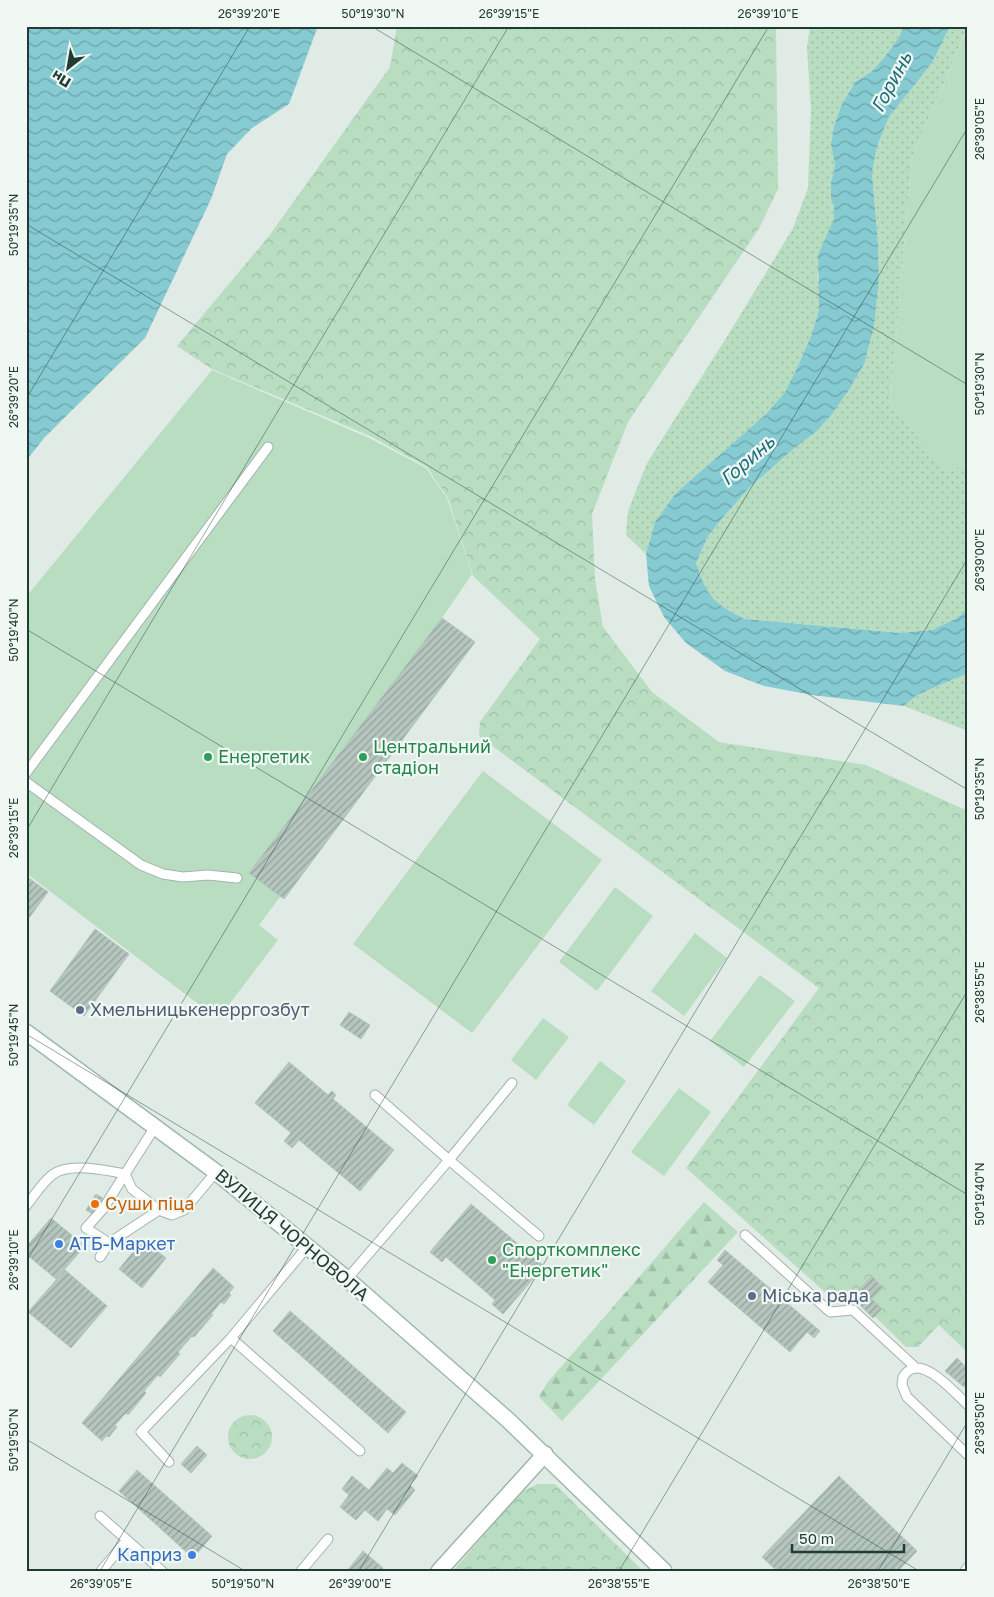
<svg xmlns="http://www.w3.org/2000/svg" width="994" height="1597" font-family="'Golos Text',sans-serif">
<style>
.grass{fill:url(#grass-dots)}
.forest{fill:url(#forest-firs)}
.park{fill:url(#park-crowns)}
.garden{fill:#b8ddc1}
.water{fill:url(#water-waves)}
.building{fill:url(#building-hatch);stroke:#b2c5bd}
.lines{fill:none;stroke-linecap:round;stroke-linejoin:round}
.lane-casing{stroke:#a3b3ad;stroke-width:11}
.street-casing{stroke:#a3b3ad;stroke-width:18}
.secondary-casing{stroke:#9eb8ae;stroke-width:18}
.lane{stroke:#fff;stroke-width:9}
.street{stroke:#fff;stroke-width:15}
.secondary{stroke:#fff;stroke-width:15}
.ticks{fill:none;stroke:#203c34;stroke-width:1;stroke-opacity:0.45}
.leisure-dot{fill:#2e9e5b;stroke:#f1f8f4;stroke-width:2}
.service-dot{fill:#5c6f8a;stroke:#f1f8f4;stroke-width:2}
.food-dot{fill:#e8710a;stroke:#f1f8f4;stroke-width:2}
.shop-dot{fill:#3f7fe0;stroke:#f1f8f4;stroke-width:2}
.labels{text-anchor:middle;stroke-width:4.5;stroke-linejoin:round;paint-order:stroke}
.leisure-label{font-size:18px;fill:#27864d;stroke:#f1f8f4;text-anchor:start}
.service-label{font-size:18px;fill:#4e5e75;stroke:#f1f8f4;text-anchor:start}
.food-label{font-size:18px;fill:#c56008;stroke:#f1f8f4;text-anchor:start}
.street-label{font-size:18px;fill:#203c34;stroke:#f1f8f4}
.shop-label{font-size:18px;fill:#366cbe;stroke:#f1f8f4;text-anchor:start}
.water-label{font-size:19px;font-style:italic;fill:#196d7a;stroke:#f1f8f4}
.neatline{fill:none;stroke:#203c34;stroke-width:2}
.ticks-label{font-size:12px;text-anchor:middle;fill:#203c34}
</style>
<defs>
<pattern id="grass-dots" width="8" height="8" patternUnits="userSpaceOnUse" patternTransform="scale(1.25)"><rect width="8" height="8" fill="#b8ddc1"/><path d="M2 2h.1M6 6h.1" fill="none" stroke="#9ebfa6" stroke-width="1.8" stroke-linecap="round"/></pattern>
<pattern id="forest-firs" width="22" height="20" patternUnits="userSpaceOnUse" patternTransform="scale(1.25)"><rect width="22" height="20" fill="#b8ddc1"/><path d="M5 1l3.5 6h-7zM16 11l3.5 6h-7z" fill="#9ebfa6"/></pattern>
<pattern id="park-crowns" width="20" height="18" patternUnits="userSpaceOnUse" patternTransform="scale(1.25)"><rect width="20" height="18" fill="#b8ddc1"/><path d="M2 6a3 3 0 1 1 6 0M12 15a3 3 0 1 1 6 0" fill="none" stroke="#9ebfa6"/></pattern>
<pattern id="water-waves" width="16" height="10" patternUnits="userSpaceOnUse" patternTransform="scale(1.25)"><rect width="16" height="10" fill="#86cad2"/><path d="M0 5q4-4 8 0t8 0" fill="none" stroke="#6da5ab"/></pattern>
<pattern id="building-hatch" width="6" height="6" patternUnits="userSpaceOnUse" patternTransform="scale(1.25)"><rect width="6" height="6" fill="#b5c6bf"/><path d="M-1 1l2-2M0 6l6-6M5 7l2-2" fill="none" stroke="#93a29c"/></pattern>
</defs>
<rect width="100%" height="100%" fill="#e0ebe6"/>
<path class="grass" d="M 810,26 L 904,26 L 898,39 L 883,59 L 871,72 L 855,82 L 841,106 L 834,126 L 831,144 L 835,165 L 831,183 L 831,199 L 834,206 L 834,219 L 817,277 L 820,290 L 819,310 L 811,336 L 798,366 L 785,392 L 766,414 L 675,494 L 655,522 L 646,554 L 626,535 L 628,511 L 647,463 L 730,332 L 793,228 L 808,188 L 811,110 L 807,48 Z
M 950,26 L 968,26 L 912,158 L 890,405 L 904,420 L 946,472 L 968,463 L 968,610 L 955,619 L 932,630 L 900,633 L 745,619 C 713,604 707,597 696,563 L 708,536 L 725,515 L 750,487 L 798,445 L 817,431 L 832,414 L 849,390 L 864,364 L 879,278 L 878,244 L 872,173 L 877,146 L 889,117 L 932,63 Z
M 968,673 L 968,731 L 904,706 L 917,695 Z"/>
<path class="forest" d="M 704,1202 L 738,1232 L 562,1421 L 539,1397 L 547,1383 Z"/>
<path class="park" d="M 397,26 L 776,26 L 778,189 L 760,227 L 628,422 L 592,514 L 595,579 L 603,627 L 652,692 L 719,742 L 866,765 L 968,811 L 968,1353 L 939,1325 L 918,1347 L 906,1347 L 849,1291 L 827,1294 L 686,1168 L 819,988 L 479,736 L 480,722 L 540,639 L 473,576 L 448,498 L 427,467 L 370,436 L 212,369 L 177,346 L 269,236 L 390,67 Z
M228 1437a22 22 0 1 1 44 0a22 22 0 1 1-44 0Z
M 538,1484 L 555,1484 L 643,1571 L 453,1571 L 521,1492 Z"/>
<path class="garden" d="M 968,27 L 968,463 L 946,472 L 904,420 L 890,405 L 912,158 Z
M 212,370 L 369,438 L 426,468 L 447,498 L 472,574 L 442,618 L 475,642 L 284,899 L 280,897 L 259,925 L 278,940 L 218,1019 L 26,873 L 26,597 Z
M 483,771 L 602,860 L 472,1033 L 353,944 Z
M 615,887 L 653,916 L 597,991 L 559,962 Z
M 695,933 L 727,958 L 684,1016 L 651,991 Z
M 760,975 L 795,1001 L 744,1067 L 710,1041 Z
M 543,1018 L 569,1037 L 536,1080 L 511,1060 Z
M 600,1061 L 626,1081 L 594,1125 L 567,1105 Z
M 679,1088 L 711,1112 L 664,1176 L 631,1152 Z"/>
<path class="water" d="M 26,26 L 318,26 L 289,104 L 252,128 L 227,154 L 211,199 L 145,338 L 44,438 L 26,461 Z
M 904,26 L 950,26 L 932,63 L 889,117 L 877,146 L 872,173 L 878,244 L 879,278 L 874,326 L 864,364 L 849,390 L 832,414 L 817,431 L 798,445 L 750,487 L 725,515 L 708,536 L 696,563 C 707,597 714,604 745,619 L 900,633 L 932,630 L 955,619 L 968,610 L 968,673 L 917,695 L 904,706 L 812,695 L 764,686 L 725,671 L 686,643 L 664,617 L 649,586 L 646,554 L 655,522 L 675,494 L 766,414 L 785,392 L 798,366 L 811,336 L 819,310 L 818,255 L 834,219 L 834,206 L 831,199 L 831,183 L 835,165 L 831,144 L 834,126 L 841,106 L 855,82 L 871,72 L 883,59 L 898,39 Z"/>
<path class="building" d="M 442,618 L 475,642 L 284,899 L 249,873 Z
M 26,876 L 48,892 L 26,922 Z
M 95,929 L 129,954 L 84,1016 L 50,991 Z
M 349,1012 L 370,1025 L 361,1039 L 340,1025 Z
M 289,1062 L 328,1095 L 332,1091 L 336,1095 L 333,1099 L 394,1150 L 360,1191 L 299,1140 L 292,1148 L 284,1141 L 291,1133 L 255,1103 Z
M 96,1194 L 104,1199 L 94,1215 L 86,1210 Z
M 471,1204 L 544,1266 L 503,1314 L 492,1304 L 495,1300 L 446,1257 L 442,1262 L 430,1252 Z
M 51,1218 L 85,1246 L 56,1279 L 26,1254 L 26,1247 Z
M 143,1240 L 166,1258 L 142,1288 L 119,1269 Z
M 725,1250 L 820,1331 L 814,1338 L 807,1332 L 790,1352 L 708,1282 L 723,1265 L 717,1260 Z
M 213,1268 L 234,1287 L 229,1293 L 231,1295 L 224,1304 L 221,1302 L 211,1314 L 213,1315 L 194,1337 L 192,1336 L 178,1352 L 180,1354 L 160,1377 L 158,1375 L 144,1391 L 146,1393 L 128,1415 L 126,1413 L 115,1425 L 117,1427 L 109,1437 L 106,1436 L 102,1441 L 82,1423 Z
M 65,1270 L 107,1306 L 71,1348 L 28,1312 Z
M 872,1276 L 883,1288 L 872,1299 L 882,1309 L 873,1318 L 852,1297 Z
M 290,1311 L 406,1412 L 388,1433 L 273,1331 Z
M 957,1358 L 968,1369 L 968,1383 L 964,1387 L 945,1371 Z
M 197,1446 L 207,1455 L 191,1473 L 181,1464 Z
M 402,1463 L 418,1476 L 410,1485 L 415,1490 L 395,1515 L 387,1509 L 378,1521 L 365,1510 L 356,1520 L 340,1507 L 349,1495 L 342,1489 L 352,1476 L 369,1490 L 387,1468 L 393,1473 Z
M 137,1470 L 212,1536 L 193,1558 L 119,1491 Z
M 839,1476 L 917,1551 L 898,1571 L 777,1571 L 762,1557 Z
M 363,1551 L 383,1568 L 380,1571 L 347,1571 Z"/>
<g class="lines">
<defs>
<path id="lane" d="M 26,773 L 268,447
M 26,782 L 141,865 L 163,874 L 183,877 L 208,875 L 237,878
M 375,1095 L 449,1160 L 512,1083
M 26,1206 C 34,1196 42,1183 52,1175 C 68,1162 106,1170 125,1174 L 155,1127
M 159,1210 L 109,1243 L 86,1228 L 103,1209 L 125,1174 L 132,1189 L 159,1210 L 172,1215 L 184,1210 L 216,1172
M 745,1235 L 830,1312 L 853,1310 L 916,1368
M 100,1257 L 109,1243
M 347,1279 L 449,1160 L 539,1236
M 231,1338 L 360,1451
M 968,1405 C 956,1394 928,1362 912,1369 C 908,1370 905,1374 903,1377 L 902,1385 L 907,1397 L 968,1455
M 169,1462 L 141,1432 L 231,1338 L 308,1246
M 100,1516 L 162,1571
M 101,1571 L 127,1540
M 301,1571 L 328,1539
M 965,1571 L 968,1567"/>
<path id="street" d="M 439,1571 L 545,1454"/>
<path id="secondary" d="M 26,1032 L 216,1172 L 347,1279 L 507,1419 L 664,1571"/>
</defs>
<use href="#lane" class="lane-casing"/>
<use href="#street" class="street-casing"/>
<use href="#secondary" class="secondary-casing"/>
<use href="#lane" class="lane"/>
<use href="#street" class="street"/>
<use href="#secondary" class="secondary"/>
</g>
<path class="ticks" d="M 371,26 L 968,385M 26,224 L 968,790M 26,399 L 250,26M 26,629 L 968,1195M 26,831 L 509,26M 26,1034 L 919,1571M 26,1262 L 769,26M 26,1439 L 245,1571M 100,1571 L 968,127M 359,1571 L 968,558M 619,1571 L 968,990M 878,1571 L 968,1421"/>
<g class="leisure-dot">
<circle cx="208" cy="757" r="5"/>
<circle cx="363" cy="757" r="5"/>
<circle cx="492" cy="1260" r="5"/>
</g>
<g class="service-dot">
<circle cx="80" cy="1010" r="5"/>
<circle cx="752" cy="1296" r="5"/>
</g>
<circle class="food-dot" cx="95" cy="1204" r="5"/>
<g class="shop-dot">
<circle cx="59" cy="1244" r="5"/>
<circle cx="192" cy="1555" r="5"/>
</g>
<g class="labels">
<g class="leisure-label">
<text x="373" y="753">Центральний<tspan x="373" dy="21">стадіон</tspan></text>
<text x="218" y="763">Енергетик</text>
<text x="502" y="1256">Спорткомплекс<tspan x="502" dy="21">"Енергетик"</tspan></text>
</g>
<g class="service-label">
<text x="90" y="1016">Хмельницькенерргозбут</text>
<text x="762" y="1302">Міська рада</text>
</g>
<g class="food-label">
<text x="105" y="1210">Суши піца</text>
</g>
<g class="street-label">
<text transform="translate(292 1235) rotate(40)" y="6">ВУЛИЦЯ ЧОРНОВОЛА</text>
</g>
<g class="shop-label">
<text x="69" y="1250">АТБ-Маркет</text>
<text x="182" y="1561" text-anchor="end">Каприз</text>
</g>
<g class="water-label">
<text transform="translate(891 82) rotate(-62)" y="7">Горинь</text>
<text transform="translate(747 460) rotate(-41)" y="7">Горинь</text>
</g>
</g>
<rect width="994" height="1597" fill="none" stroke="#f1f8f4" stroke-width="55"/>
<g transform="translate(68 68) rotate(211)" stroke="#f1f8f4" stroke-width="4" paint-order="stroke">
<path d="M0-4L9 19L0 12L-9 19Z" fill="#203c34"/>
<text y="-8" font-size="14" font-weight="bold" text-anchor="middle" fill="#203c34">Пн</text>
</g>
<path d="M792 1544v8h112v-8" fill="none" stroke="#203c34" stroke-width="2.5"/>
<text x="799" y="1544" font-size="15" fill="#203c34" stroke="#f1f8f4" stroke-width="4" paint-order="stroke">50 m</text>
<rect x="28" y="28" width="938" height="1542" class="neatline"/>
<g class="ticks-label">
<text x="249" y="18">26°39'20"E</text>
<text x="373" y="18">50°19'30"N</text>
<text x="509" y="18">26°39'15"E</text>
<text x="768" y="18">26°39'10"E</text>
<text transform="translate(980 129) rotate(-90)" y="4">26°39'05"E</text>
<text transform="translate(14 225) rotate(-90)" y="4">50°19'35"N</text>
<text transform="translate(980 384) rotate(-90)" y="4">50°19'30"N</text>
<text transform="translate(14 397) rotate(-90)" y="4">26°39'20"E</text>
<text transform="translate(980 560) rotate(-90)" y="4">26°39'00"E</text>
<text transform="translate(14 630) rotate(-90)" y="4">50°19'40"N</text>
<text transform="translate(980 789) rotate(-90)" y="4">50°19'35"N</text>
<text transform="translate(14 828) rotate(-90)" y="4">26°39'15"E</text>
<text transform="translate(980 992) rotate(-90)" y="4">26°38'55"E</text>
<text transform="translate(14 1035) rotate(-90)" y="4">50°19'45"N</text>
<text transform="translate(980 1194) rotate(-90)" y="4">50°19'40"N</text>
<text transform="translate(14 1260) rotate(-90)" y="4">26°39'10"E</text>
<text transform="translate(980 1423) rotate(-90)" y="4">26°38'50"E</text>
<text transform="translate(14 1440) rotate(-90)" y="4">50°19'50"N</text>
<text x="101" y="1588">26°39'05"E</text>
<text x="243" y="1588">50°19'50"N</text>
<text x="360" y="1588">26°39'00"E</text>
<text x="619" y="1588">26°38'55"E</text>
<text x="879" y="1588">26°38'50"E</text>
</g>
</svg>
